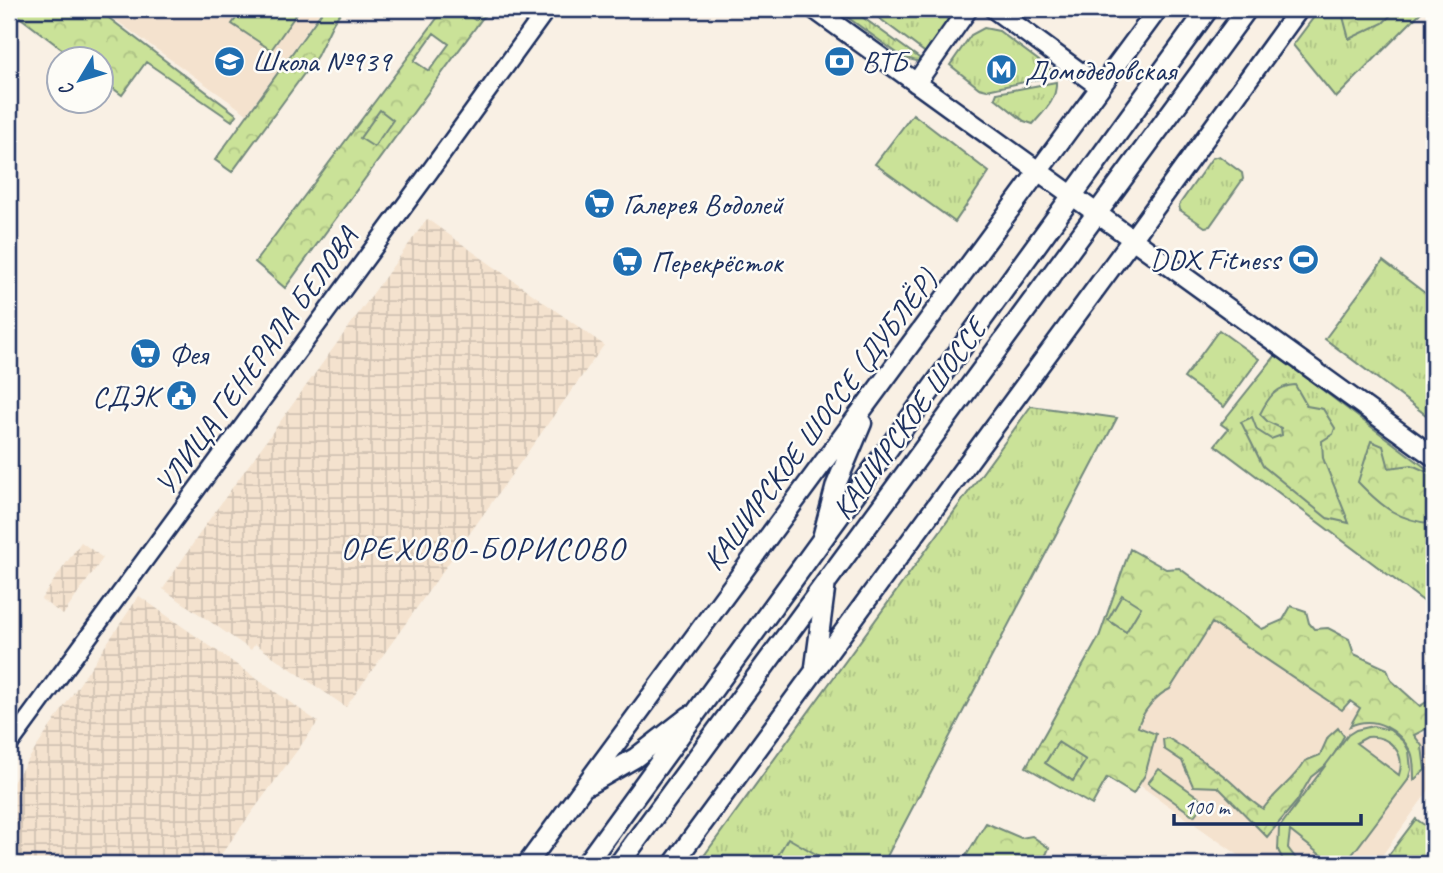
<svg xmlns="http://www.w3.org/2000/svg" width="1443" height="873" font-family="Caveat,sans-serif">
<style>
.built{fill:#f4e2ce}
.industrial{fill:url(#industrial-grid)}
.grass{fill:url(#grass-tufts);stroke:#72887b;stroke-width:2}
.forest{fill:url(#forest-crowns);stroke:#72887b;stroke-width:2;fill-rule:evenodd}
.pitch{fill:#cae298;stroke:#72887b;stroke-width:2;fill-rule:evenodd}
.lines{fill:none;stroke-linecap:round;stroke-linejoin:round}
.tertiary-casing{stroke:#1b2f5e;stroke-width:21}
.secondary-casing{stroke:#1b2f5e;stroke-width:23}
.primary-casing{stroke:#1b2f5e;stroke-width:24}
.tertiary{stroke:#fdfcf7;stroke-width:16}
.secondary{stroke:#fdfcf7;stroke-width:18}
.primary{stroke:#fdfcf7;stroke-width:19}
.labels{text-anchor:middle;stroke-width:5;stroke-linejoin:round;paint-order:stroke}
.poi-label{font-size:30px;fill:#1b2f5e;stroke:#fdfcf7;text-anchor:start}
.street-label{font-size:30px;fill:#1b2f5e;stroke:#fdfcf7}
.neighbourhood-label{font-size:32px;letter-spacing:2px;fill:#1b2f5e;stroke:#fdfcf7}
</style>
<defs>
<pattern id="industrial-grid" width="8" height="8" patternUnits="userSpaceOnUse" patternTransform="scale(1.75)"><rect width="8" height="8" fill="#f4e2ce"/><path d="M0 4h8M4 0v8" fill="none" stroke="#d1c2b3"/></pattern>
<pattern id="grass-tufts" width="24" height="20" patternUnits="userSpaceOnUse" patternTransform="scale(1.75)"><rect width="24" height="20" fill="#cae298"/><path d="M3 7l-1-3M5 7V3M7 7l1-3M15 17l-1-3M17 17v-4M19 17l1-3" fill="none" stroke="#adc285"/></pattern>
<pattern id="forest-crowns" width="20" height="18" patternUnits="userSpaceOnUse" patternTransform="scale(1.75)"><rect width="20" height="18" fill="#cae298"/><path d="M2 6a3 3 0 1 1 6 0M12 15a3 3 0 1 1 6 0" fill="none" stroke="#adc285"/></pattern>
</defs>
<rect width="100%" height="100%" fill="#f9f0e4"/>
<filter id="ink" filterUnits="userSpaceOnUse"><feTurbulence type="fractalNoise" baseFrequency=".0143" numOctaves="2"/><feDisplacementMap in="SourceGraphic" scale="14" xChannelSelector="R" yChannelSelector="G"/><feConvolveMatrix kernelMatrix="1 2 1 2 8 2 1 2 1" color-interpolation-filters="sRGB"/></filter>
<g filter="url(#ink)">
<path class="built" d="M 100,9 L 322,9 L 247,114 Z
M 1178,582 L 1351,710 L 1365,692 L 1434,742 L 1434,783 L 1376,864 L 1251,864 L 1091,751 Z"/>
<path class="industrial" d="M 427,219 L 604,345 L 346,707 L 255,644 L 251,650 L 163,589 L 206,524 Z
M 81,542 L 103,558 L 63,615 L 41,599 Z
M 139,596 L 318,722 L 214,864 L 9,864 L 9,788 Z"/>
<path class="grass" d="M 836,9 L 851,9 L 922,60 L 917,61 L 904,58 Z
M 867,9 L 957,9 L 958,10 L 927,54 Z
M 1320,9 L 1424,9 L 1336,98 L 1293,45 Z
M 984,28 L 999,31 L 1058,75 L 987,90 L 979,88 L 950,65 L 971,35 Z
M 1056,82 C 1057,100 1044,111 1033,124 L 1024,121 L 995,98 L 997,93 Z
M 913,114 L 989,172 L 955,222 L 875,164 Z
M 1219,156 L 1242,173 L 1243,179 L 1210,226 L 1205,227 L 1180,210 L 1179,205 L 1212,158 Z
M 1383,261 L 1434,300 L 1434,421 L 1325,339 Z
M 1219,330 L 1259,359 L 1224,407 L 1184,378 Z
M 1276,355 L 1434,474 L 1434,609 L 1215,445 L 1228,429 L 1221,424 Z
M 1031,406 L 1117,418 L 883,864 L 698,864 Z
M 1058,742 L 1086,760 L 1073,781 L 1045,763 Z
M 1416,819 L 1434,832 L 1434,848 L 1422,864 L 1382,864 Z"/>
<path class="forest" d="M 9,9 L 97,9 L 237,115 L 232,121 L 146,62 L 122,95 L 102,80 L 102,60 L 75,59 Z
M 324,9 L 343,9 L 333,23 L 317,56 L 232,172 L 215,160 Z
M 444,9 L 458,9 L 475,20 L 483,9 L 489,9 L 285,288 L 255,262 ZM 434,33 L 449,44 L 429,71 L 414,61 Z
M 1341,9 L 1397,9 L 1383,23 L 1349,39 Z
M 1295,385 L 1307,406 L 1323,409 L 1335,428 L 1333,434 L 1322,441 L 1323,458 L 1349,523 L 1327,518 L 1263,466 L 1241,422 L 1252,417 L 1257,430 L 1271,439 L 1282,435 L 1281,428 L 1268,422 L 1260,414 C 1268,398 1276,386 1295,385 Z
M 1371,441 L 1383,446 L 1389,468 L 1412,465 L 1434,475 L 1434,524 C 1398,520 1383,508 1358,482 Z
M 1130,549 L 1166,569 L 1179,568 L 1262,629 L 1283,620 L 1291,606 L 1306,611 L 1309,623 L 1314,629 L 1328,628 L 1349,639 L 1354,654 L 1387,669 L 1391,680 L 1420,706 L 1433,698 L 1434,725 L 1414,735 L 1422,746 L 1425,770 L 1414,780 C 1414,771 1414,759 1411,752 C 1398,729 1375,715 1350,726 L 1360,708 L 1350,701 L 1342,710 L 1212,623 L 1170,689 C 1156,695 1142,712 1138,727 L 1156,734 L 1145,775 L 1133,794 L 1107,778 L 1092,805 L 1026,767 L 1099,637 ZM 1058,742 L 1086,760 L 1073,781 L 1045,763 Z
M 1338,728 L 1344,736 L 1330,762 L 1311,777 L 1297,801 L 1267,837 L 1218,787 L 1193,786 L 1182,761 L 1164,749 L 1163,739 L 1168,738 C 1187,750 1206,762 1224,776 C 1238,787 1248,800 1263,809 C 1276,791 1294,780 1305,761 L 1320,755 L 1328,737 Z
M 986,823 L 1021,838 L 1032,836 L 1049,848 L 1042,864 L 961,864 Z"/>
<path class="pitch" d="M 243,9 L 300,9 L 271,50 L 232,24 Z
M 380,110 L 393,120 L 374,147 L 360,138 Z
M 1122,595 L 1141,607 L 1126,632 L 1108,620 Z
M 1373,726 L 1390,730 L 1404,742 L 1409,751 L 1411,770 L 1408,780 L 1345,864 L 1332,864 L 1290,831 L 1288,848 L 1300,864 L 1285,864 L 1278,850 L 1279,828 L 1348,735 L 1356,730 ZM 1367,737 C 1390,735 1406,753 1399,775 L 1356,743 Z
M 1159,769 L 1205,802 L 1194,816 L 1148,783 Z
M 788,838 L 819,856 L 815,864 L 773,864 Z"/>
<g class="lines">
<defs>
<path id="tertiary" d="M 9,745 L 430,171 L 547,9"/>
<path id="secondary" d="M 814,9 L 1434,457
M 994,9 L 1100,87
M 916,83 L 968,9
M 822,538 L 836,485 L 862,423
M 815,667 L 826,582
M 588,785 L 635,758 L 689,716
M 527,864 L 1158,9
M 673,864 L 1133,238 L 1299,9"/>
<path id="primary" d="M 586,864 L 1208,9
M 619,864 L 1247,9"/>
</defs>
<use href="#tertiary" class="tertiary-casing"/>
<use href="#secondary" class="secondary-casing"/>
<use href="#primary" class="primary-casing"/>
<use href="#tertiary" class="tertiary"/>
<use href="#secondary" class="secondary"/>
<use href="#primary" class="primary"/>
</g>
</g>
<defs>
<symbol id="school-disc" viewBox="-11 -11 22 22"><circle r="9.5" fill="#1f6fb2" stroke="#fdfcf7"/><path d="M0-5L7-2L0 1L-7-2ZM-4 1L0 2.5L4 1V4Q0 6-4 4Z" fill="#fff"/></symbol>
<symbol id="bank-disc" viewBox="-11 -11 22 22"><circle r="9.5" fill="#1f6fb2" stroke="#fdfcf7"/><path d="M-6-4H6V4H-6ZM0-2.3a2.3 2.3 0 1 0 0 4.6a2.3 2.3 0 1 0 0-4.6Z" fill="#fff"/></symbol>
<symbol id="metro-disc" viewBox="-11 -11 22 22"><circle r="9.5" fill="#1f6fb2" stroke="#fdfcf7"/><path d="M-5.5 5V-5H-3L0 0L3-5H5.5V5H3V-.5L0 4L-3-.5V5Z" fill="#fff"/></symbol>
<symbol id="supermarket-disc" viewBox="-11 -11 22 22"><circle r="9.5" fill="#1f6fb2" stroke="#fdfcf7"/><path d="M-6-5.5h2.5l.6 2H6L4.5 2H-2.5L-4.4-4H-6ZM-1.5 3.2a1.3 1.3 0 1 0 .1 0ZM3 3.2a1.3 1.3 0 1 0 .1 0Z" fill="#fff"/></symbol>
<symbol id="stadium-disc" viewBox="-11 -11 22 22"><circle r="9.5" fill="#1f6fb2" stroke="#fdfcf7"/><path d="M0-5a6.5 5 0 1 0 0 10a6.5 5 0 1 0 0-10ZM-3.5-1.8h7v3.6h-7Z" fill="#fff"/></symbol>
<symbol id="civic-disc" viewBox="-11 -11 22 22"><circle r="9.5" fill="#1f6fb2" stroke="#fdfcf7"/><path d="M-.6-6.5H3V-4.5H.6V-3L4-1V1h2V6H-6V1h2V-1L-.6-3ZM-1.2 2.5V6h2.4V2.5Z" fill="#fff"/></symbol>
</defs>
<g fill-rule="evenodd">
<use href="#school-disc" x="212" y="44" width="35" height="35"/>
<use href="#bank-disc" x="822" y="44" width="35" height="35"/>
<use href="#metro-disc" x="984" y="52" width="35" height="35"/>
<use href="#supermarket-disc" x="582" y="186" width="35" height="35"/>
<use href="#stadium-disc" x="1286" y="242" width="35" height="35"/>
<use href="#supermarket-disc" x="610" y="244" width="35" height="35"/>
<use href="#supermarket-disc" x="128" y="336" width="35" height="35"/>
<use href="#civic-disc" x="164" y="378" width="35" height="35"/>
</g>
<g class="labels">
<g class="poi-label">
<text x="252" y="71">Школа №939</text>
<text x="862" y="71">ВТБ</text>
<text x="1025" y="80">Домодедовская</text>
<text x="623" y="214">Галерея Водолей</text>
<text x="1280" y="269" text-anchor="end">DDX Fitness</text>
<text x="651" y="272">Перекрёсток</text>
<text x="169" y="364">Фея</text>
<text x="158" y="406" text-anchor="end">СДЭК</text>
</g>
<g class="street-label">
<text transform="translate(256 361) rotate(-54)" y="10">УЛИЦА ГЕНЕРАЛА БЕЛОВА</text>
<text transform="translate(909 419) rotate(-54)" y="10">КАШИРСКОЕ ШОССЕ</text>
<text transform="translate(820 420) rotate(-53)" y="10">КАШИРСКОЕ ШОССЕ (ДУБЛЁР)</text>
</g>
<g class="neighbourhood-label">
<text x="483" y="559">ОРЕХОВО-БОРИСОВО</text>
</g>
</g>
<rect width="1443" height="873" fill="none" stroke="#fdfcf7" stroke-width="35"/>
<rect x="18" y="18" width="1408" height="838" fill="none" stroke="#1b2f5e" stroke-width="2.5" filter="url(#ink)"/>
<g transform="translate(80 80) rotate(232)"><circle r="33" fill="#fdfcf7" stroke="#a3aaba" stroke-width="2"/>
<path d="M0-5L12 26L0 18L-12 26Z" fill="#1f6fb2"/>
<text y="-10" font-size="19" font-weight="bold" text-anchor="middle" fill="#1b2f5e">С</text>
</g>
<path d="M1174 814v10h187v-10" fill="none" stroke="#1b2f5e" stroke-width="3.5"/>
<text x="1184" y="814" font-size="21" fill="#1b2f5e" stroke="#fdfcf7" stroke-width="5" paint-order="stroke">100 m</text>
</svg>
